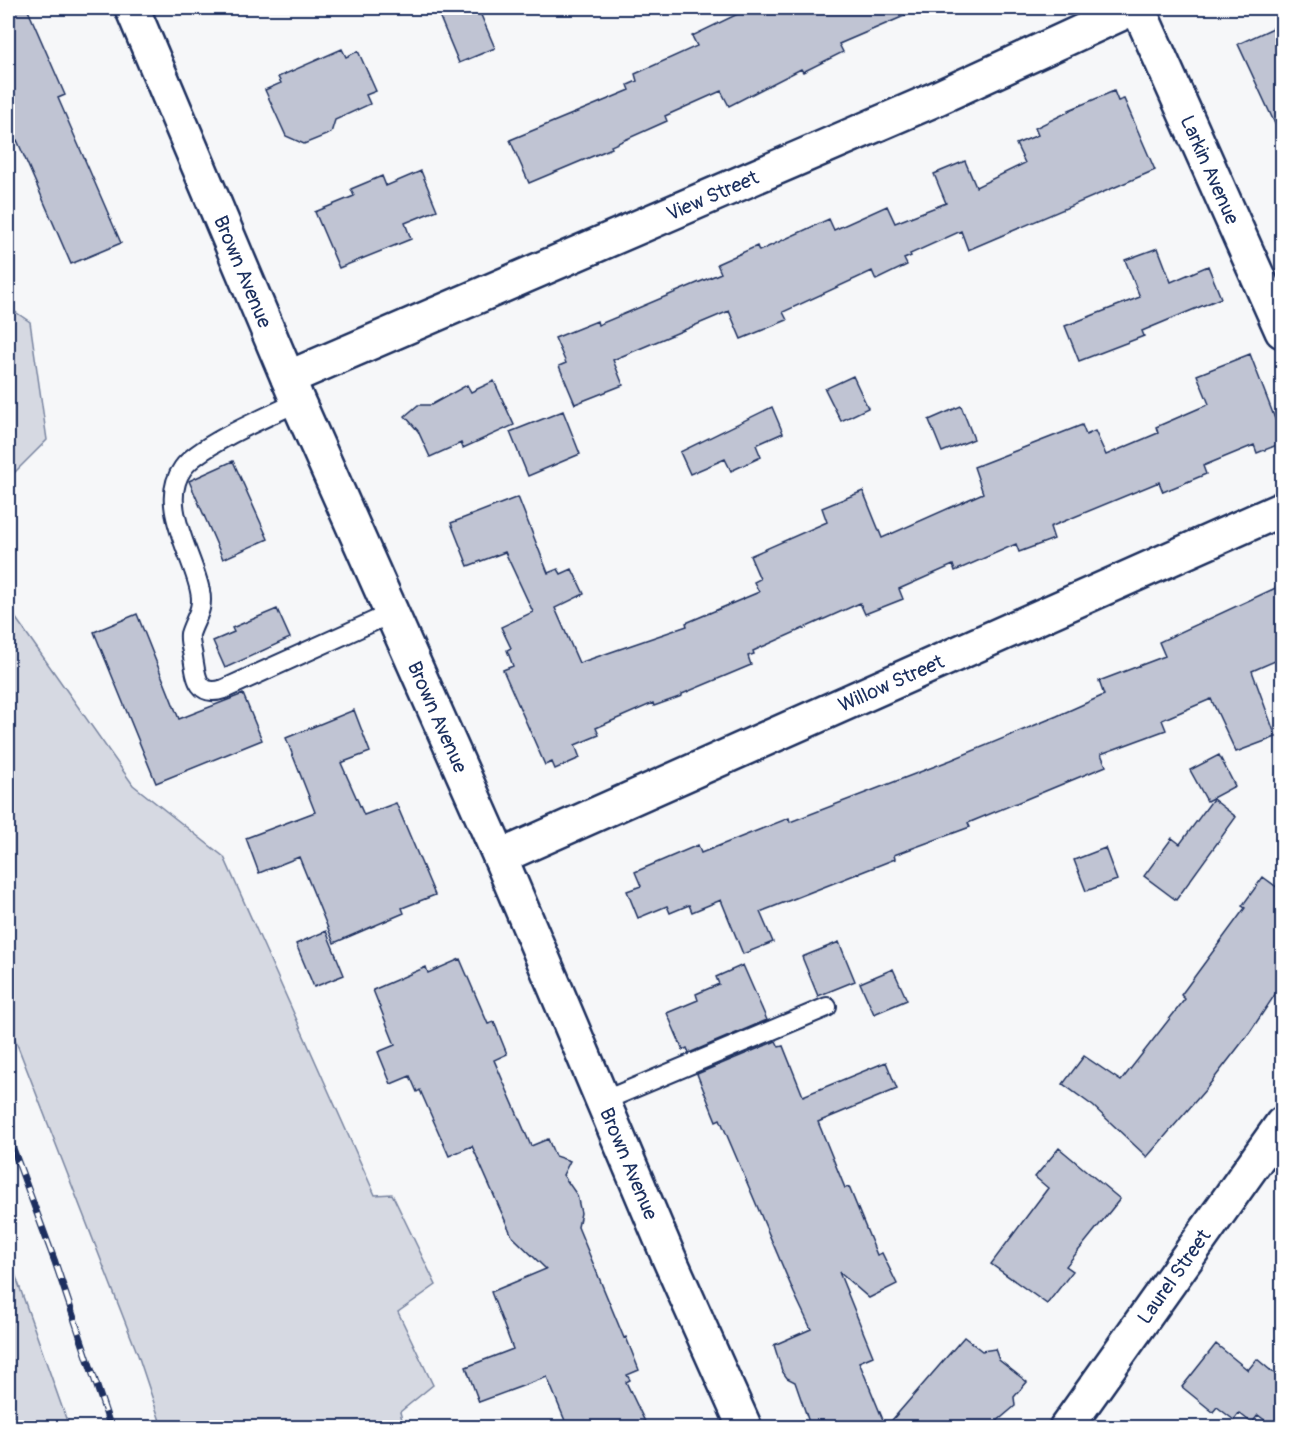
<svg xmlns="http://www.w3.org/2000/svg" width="1290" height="1435" font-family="Pangolin,sans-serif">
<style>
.green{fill:#d6d9e2;stroke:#7884a0;stroke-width:1.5}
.building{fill:#c0c4d3;stroke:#1b2f5e;stroke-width:1.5}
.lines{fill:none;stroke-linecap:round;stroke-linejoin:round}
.lane-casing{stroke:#1b2f5e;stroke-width:22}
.street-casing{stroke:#1b2f5e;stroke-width:38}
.secondary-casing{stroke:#1b2f5e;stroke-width:38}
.lane{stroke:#fff;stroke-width:18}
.street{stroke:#fff;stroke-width:33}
.secondary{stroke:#fff;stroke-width:33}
.rail-casing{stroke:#1b2f5e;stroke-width:7}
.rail{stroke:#fff;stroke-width:4.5;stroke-dasharray:14;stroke-linecap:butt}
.labels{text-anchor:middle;stroke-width:5;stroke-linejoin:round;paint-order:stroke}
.street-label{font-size:20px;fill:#1b2f5e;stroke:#fff}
</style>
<rect width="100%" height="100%" fill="#f6f7f9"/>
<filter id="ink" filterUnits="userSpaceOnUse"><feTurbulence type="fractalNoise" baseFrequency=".0167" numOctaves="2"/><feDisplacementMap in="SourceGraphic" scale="12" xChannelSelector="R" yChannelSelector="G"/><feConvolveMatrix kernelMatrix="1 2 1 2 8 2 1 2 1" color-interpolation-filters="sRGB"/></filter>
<g filter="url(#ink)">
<path class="green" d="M 8,307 L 30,322 L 47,440 L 8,479 Z
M 8,607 L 133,785 L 224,857 L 375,1195 L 392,1194 L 436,1285 L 398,1312 L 433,1385 L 400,1412 L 404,1427 L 162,1427 L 138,1355 L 8,1021 Z
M 8,1254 L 69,1427 L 8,1427 Z"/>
<path class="building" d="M 8,8 L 27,8 L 65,95 L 58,98 L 121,243 L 71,264 L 17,140 L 8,144 Z
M 436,8 L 478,8 L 495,48 L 459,63 Z
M 750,8 L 923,8 L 839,44 L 843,52 L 803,72 L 801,69 L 729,106 L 721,91 L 665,116 L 667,121 L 611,146 L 612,148 L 529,183 L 510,140 L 630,90 L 628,85 L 637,81 L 635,74 L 697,46 L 692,36 Z
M 1282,24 L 1282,139 L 1238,44 Z
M 342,49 L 346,57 L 358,51 L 376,91 L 366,95 L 370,104 L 335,120 L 331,133 L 304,144 L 286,136 L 265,90 L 281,83 L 278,77 Z
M 1114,91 L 1118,101 L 1124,99 L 1155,170 L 968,250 L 961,231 L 910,254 L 911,256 L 904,259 L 907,265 L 876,280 L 872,271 L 783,312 L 787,320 L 741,339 L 729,311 L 613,360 L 623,385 L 575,404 L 559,366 L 566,363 L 555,338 L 597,321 L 598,325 L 721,273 L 717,264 L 757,246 L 759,251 L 829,219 L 834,230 L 887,206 L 895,223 L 946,203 L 934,174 L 965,161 L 976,187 L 1025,163 L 1016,144 L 1038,135 L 1035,128 L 1070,111 L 1069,110 Z
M 421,171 L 437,210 L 405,223 L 411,239 L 339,268 L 315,212 L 354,196 L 351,189 L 382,176 L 386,186 Z
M 1158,248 L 1171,282 L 1208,266 L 1221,298 L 1142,331 L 1144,336 L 1079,361 L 1065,326 L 1140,297 L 1125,260 Z
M 1250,354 L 1282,437 L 1282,443 L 1257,453 L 1254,445 L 1203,466 L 1206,474 L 1163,492 L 1159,482 L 1050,527 L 1054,539 L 1019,552 L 1016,544 L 955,571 L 953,565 L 899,589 L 903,599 L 865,614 L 860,603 L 753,651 L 754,654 L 748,656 L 751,665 L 682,694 L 682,696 L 654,706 L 653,703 L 596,728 L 599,735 L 575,745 L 580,758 L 555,769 L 552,762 L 545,765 L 503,670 L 513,666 L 507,650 L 511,648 L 501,627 L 533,612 L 505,552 L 468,566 L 451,523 L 518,497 L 548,573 L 558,569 L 561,574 L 572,569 L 584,594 L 555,608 L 579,663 L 687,626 L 686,623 L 759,592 L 754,582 L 760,579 L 750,556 L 827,522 L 822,508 L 863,491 L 882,538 L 983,493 L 974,467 L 1082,425 L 1086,435 L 1095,431 L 1106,455 L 1158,433 L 1156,427 L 1209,404 L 1197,375 Z
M 853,376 L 868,408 L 841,421 L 825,389 Z
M 494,381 L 514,425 L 463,448 L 461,443 L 430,457 L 418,431 L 405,416 L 418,405 L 431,405 L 467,385 L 471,392 Z
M 961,406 L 974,439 L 942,452 L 929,420 Z
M 772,407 L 783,433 L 756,445 L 761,457 L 731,471 L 725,459 L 690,474 L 680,452 Z
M 563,411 L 580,454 L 528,476 L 510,432 Z
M 233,461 L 268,539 L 223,559 L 189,481 Z
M 1282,585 L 1282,658 L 1252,671 L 1276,737 L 1236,752 L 1211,699 L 1162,720 L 1166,730 L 1101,754 L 1106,766 L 968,823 L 970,827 L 894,855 L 895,859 L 760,912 L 773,942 L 743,954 L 721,900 L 692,912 L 689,905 L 670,913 L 667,906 L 638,918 L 627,891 L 641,886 L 635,872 L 698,845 L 701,853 L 789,818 L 790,822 L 951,760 L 1057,716 L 1104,695 L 1099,681 L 1165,656 L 1159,642 Z
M 277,609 L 290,638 L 225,668 L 213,641 L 234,632 L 232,628 Z
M 137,614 L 179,719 L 243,694 L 262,740 L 156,783 L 94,632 Z
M 354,710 L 370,752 L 341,763 L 364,815 L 396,803 L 435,895 L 402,908 L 404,913 L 334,943 L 299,857 L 259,873 L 246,838 L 315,812 L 286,738 Z
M 1219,755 L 1235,786 L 1207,801 L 1190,770 Z
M 1213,799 L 1236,817 L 1176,900 L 1144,876 L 1172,838 L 1180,844 Z
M 1105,848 L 1117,880 L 1086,891 L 1074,860 Z
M 1263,877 L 1282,891 L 1282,984 L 1250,1032 L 1206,1089 L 1147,1157 L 1093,1106 L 1063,1084 L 1084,1056 L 1121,1081 L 1185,999 L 1181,995 L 1245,908 L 1242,906 Z
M 326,931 L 344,975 L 314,987 L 296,944 Z
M 839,942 L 855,981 L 818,996 L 802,957 Z
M 460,959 L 488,1024 L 494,1022 L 507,1054 L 494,1060 L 531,1146 L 548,1139 L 555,1156 L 570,1161 L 563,1175 L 577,1195 L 581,1213 L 578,1227 L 624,1338 L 626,1337 L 639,1370 L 627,1375 L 630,1380 L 626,1382 L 648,1428 L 568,1428 L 547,1377 L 479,1402 L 466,1367 L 513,1349 L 491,1292 L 546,1269 L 512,1236 L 472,1146 L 449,1156 L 420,1090 L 417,1092 L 410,1076 L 391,1084 L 378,1052 L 395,1045 L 373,990 L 426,967 L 428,973 Z
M 743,965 L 767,1020 L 689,1053 L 687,1048 L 683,1050 L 667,1013 L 698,1000 L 696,994 L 719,984 L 716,977 Z
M 893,969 L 907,1000 L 874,1014 L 860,983 Z
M 776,1041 L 779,1047 L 783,1046 L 803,1096 L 886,1062 L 897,1089 L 818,1122 L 845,1188 L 849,1187 L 877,1255 L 882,1253 L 897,1284 L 869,1298 L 839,1272 L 873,1356 L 859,1362 L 886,1427 L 964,1337 L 982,1351 L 995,1349 L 999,1360 L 1027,1382 L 1014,1397 L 1015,1406 L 989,1428 L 811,1428 L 795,1382 L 787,1378 L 782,1371 L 774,1345 L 811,1329 L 794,1293 L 720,1119 L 716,1121 L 697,1074 Z
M 1059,1148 L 1120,1199 L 1066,1266 L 1073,1271 L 1047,1304 L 991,1264 L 1048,1188 L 1035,1177 Z
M 1216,1344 L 1248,1370 L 1257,1359 L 1282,1380 L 1282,1428 L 1275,1428 L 1258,1415 L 1252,1423 L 1239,1413 L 1234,1420 L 1217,1407 L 1213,1412 L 1182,1387 Z"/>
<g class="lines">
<defs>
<path id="lane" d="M 298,402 C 271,415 199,445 183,468 C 157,504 193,554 200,591 C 204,610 195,618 190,634 C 189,641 192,650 193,657 C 196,676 197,698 224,689 L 392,613
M 603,1101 L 827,1007"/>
<g id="street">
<path id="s1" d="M 132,8 L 298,402 L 500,857 L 669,1258 L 745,1428"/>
<path id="s2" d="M 1138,8 L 1282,331"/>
<path id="s3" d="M 288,378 L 931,101 L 1133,8"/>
<path id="s4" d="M 500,857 L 1282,509"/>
</g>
<g id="secondary">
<path id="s5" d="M 1066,1428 L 1282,1124"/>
</g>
</defs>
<use href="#lane" class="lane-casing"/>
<use href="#street" class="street-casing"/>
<use href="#secondary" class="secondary-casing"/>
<use href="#lane" class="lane"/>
<use href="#street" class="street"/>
<use href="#secondary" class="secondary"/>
<defs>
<path id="rail" d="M 8,1135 L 55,1262 L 111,1428"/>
</defs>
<use href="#rail" class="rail-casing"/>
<use href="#rail" class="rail"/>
</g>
</g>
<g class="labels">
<g class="street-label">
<text dy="7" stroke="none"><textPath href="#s2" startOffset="177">Larkin Avenue</textPath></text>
<text dy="7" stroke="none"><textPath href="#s3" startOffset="462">View Street</textPath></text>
<text dy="7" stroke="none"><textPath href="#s1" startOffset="286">Brown Avenue</textPath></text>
<text dy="7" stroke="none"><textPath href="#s4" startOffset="428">Willow Street</textPath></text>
<text dy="7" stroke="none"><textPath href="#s1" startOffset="772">Brown Avenue</textPath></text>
<text dy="7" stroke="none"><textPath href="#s1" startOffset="1258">Brown Avenue</textPath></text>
<text dy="7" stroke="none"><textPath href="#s5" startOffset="186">Laurel Street</textPath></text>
</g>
</g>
<rect width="1290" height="1435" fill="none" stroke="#fff" stroke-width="30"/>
<rect x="15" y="15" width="1260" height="1405" fill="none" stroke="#1b2f5e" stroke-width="2" filter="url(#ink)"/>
</svg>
